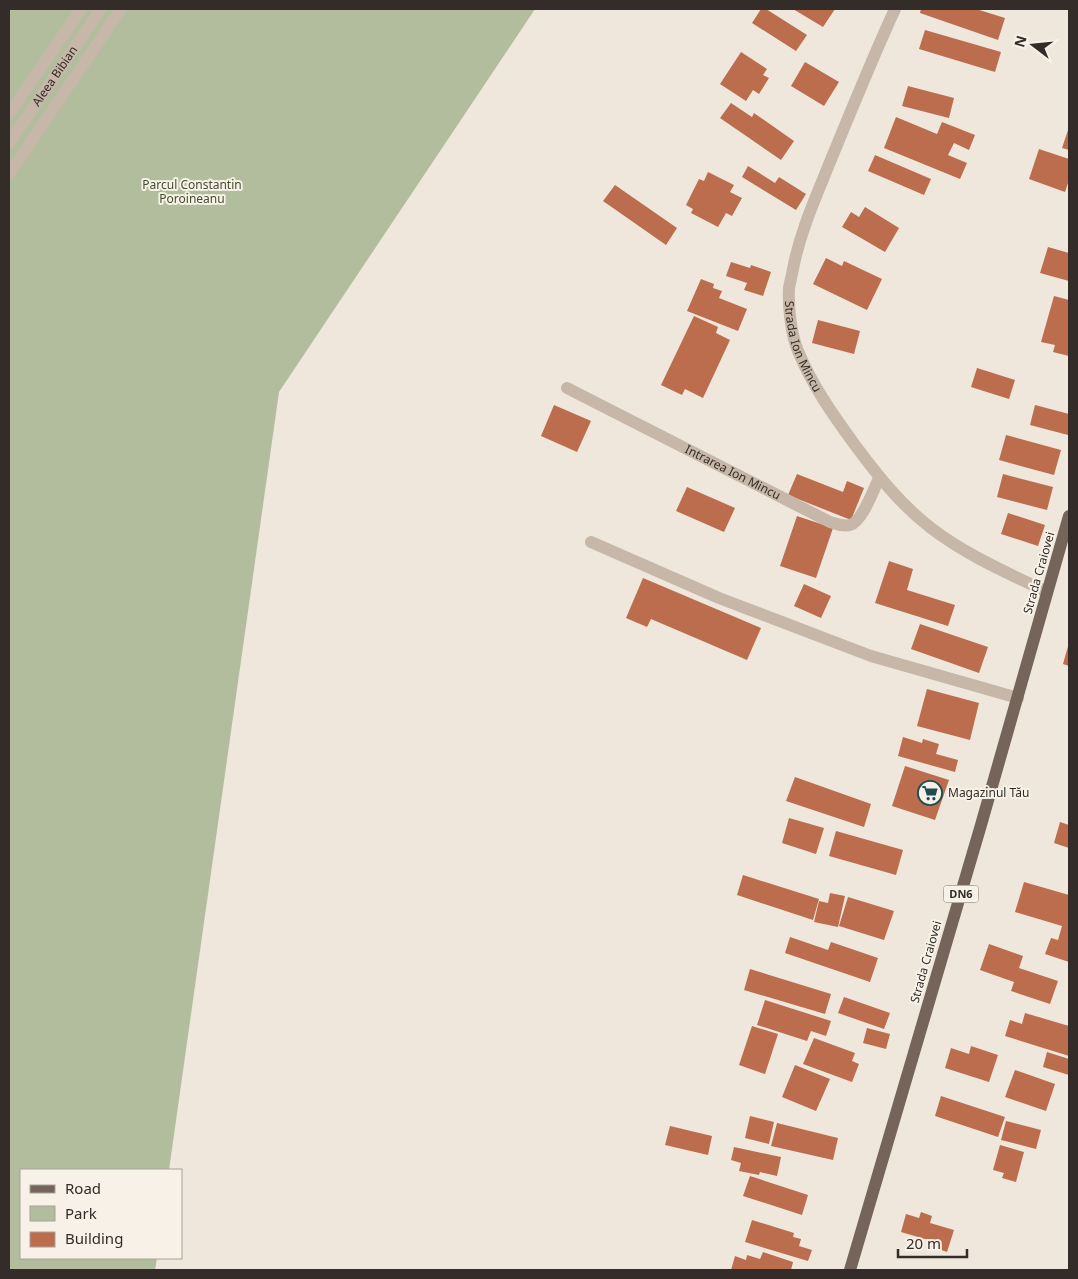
<svg xmlns="http://www.w3.org/2000/svg" width="1078" height="1279" font-family="'Noto Sans',sans-serif">
<style>
.green{fill:#b1bd9d}
.building{fill:#bb6d4e}
.lines{fill:none;stroke-linecap:round;stroke-linejoin:round}
.service{stroke:#c6b7a8;stroke-width:12}
.pedestrian{stroke:#c6b7a8;stroke-width:12}
.minor{stroke:#c6b7a8;stroke-width:12}
.primary{stroke:#74645a;stroke-width:12}
.labels{text-anchor:middle;stroke-width:4;stroke-linejoin:round;paint-order:stroke}
.shield{fill:#f7f1e7;stroke:#6e6761;stroke-width:1}
.shield-label{font-size:11px;font-weight:bold;fill:#342c28}
.street-label{font-size:12px;fill:#342c28;stroke:#f7f1e7}
.park-label{font-size:12px;fill:#42502e;stroke:#f7f1e7}
.poi-label{font-size:12px;fill:#342c28;stroke:#f7f1e7;text-anchor:start}
</style>
<rect width="100%" height="100%" fill="#efe7db"/>
<path class="green" d="M 9,9 L 535,9 L 279,392 L 169,1170 L 21,1170 L 21,1258 L 157,1258 L 155,1270 L 9,1270 Z"/>
<path class="building" d="M 761,9 L 766,9 L 807,35 L 796,51 L 752,23 Z
M 793,9 L 835,9 L 823,27 Z
M 921,9 L 976,9 L 1005,18 L 998,40 L 920,13 Z
M 925,30 L 1001,52 L 995,72 L 919,49 Z
M 741,52 L 767,69 L 763,75 L 769,78 L 759,94 L 753,90 L 746,101 L 720,84 Z
M 805,62 L 839,82 L 824,106 L 791,86 Z
M 908,86 L 954,98 L 949,118 L 902,106 Z
M 731,103 L 752,117 L 754,113 L 794,141 L 781,160 L 720,118 Z
M 896,117 L 937,134 L 942,122 L 975,135 L 969,150 L 954,143 L 948,155 L 967,163 L 960,179 L 884,148 Z
M 1069,127 L 1069,150 L 1062,148 Z
M 1039,149 L 1069,159 L 1069,180 L 1065,192 L 1029,179 Z
M 875,155 L 931,179 L 924,195 L 868,171 Z
M 748,166 L 775,183 L 779,177 L 806,194 L 796,210 L 742,177 Z
M 708,172 L 734,185 L 730,192 L 742,198 L 732,216 L 726,213 L 718,227 L 691,213 L 693,209 L 686,205 L 699,179 L 704,181 Z
M 615,185 L 677,228 L 666,245 L 603,201 Z
M 865,207 L 899,228 L 885,252 L 842,227 L 851,212 L 859,217 Z
M 1048,247 L 1069,253 L 1069,281 L 1040,273 Z
M 826,258 L 842,266 L 844,261 L 882,279 L 867,310 L 813,284 Z
M 731,262 L 750,268 L 751,265 L 771,272 L 763,296 L 744,290 L 747,283 L 726,276 Z
M 701,279 L 714,284 L 713,288 L 722,291 L 719,298 L 747,309 L 738,331 L 687,311 Z
M 1054,296 L 1069,300 L 1069,356 L 1053,352 L 1055,345 L 1041,342 Z
M 694,316 L 718,327 L 716,333 L 730,340 L 703,398 L 685,389 L 682,395 L 661,385 Z
M 818,320 L 860,331 L 854,354 L 812,343 Z
M 977,368 L 1015,380 L 1009,399 L 971,387 Z
M 554,405 L 591,421 L 577,452 L 541,436 Z
M 1035,405 L 1069,414 L 1069,430 L 1068,435 L 1030,425 Z
M 1006,435 L 1061,450 L 1054,475 L 999,460 Z
M 797,474 L 843,492 L 847,481 L 864,488 L 851,520 L 788,495 Z
M 1003,474 L 1053,487 L 1047,510 L 997,497 Z
M 687,487 L 735,508 L 724,532 L 676,511 Z
M 1008,513 L 1045,525 L 1038,546 L 1001,534 Z
M 797,516 L 833,528 L 816,578 L 780,566 Z
M 889,561 L 913,569 L 907,590 L 955,605 L 948,626 L 875,603 Z
M 643,578 L 761,628 L 747,660 L 651,619 L 647,627 L 626,618 Z
M 804,584 L 831,596 L 821,618 L 794,606 Z
M 920,624 L 988,647 L 979,673 L 911,649 Z
M 1069,643 L 1069,666 L 1063,664 Z
M 927,689 L 979,703 L 970,740 L 917,726 Z
M 903,737 L 922,743 L 923,739 L 939,744 L 936,754 L 958,760 L 955,772 L 898,756 Z
M 905,766 L 949,780 L 935,820 L 892,806 Z
M 795,777 L 871,804 L 864,827 L 786,801 Z
M 789,818 L 824,828 L 816,854 L 782,843 Z
M 1060,822 L 1069,825 L 1069,848 L 1054,843 Z
M 836,831 L 903,850 L 896,875 L 829,856 Z
M 743,875 L 819,899 L 813,920 L 737,895 Z
M 1024,882 L 1069,895 L 1069,962 L 1045,954 L 1051,938 L 1058,940 L 1062,926 L 1015,912 Z
M 830,893 L 845,896 L 838,927 L 814,922 L 819,901 L 828,903 Z
M 848,897 L 894,911 L 884,940 L 839,926 Z
M 790,937 L 828,950 L 831,942 L 878,958 L 870,982 L 785,953 Z
M 989,944 L 1023,956 L 1019,968 L 1058,981 L 1050,1004 L 1011,991 L 1014,982 L 980,970 Z
M 750,969 L 831,994 L 825,1014 L 744,990 Z
M 844,997 L 890,1013 L 884,1029 L 838,1013 Z
M 765,1000 L 831,1021 L 826,1036 L 811,1031 L 807,1041 L 757,1025 Z
M 1025,1013 L 1069,1026 L 1069,1056 L 1005,1036 L 1010,1020 L 1022,1024 Z
M 752,1026 L 778,1034 L 765,1074 L 739,1065 Z
M 867,1028 L 890,1034 L 886,1049 L 863,1043 Z
M 814,1038 L 855,1053 L 852,1061 L 859,1064 L 852,1082 L 803,1064 Z
M 971,1046 L 998,1055 L 989,1082 L 945,1068 L 951,1048 L 969,1054 Z
M 1047,1052 L 1069,1059 L 1069,1075 L 1043,1067 Z
M 795,1065 L 830,1079 L 816,1111 L 782,1097 Z
M 1015,1070 L 1055,1084 L 1046,1111 L 1005,1097 Z
M 941,1096 L 1005,1117 L 998,1137 L 935,1116 Z
M 750,1116 L 774,1122 L 769,1144 L 745,1138 Z
M 1006,1121 L 1041,1130 L 1036,1149 L 1001,1140 Z
M 777,1123 L 838,1138 L 833,1160 L 771,1146 Z
M 670,1126 L 712,1136 L 708,1155 L 665,1145 Z
M 1000,1145 L 1024,1152 L 1016,1182 L 1002,1178 L 1004,1173 L 993,1170 Z
M 734,1147 L 781,1157 L 777,1176 L 760,1172 L 759,1175 L 739,1171 L 741,1163 L 731,1160 Z
M 750,1176 L 808,1195 L 802,1215 L 743,1196 Z
M 921,1212 L 932,1216 L 930,1223 L 954,1230 L 947,1252 L 930,1246 L 932,1241 L 901,1232 L 906,1214 L 919,1218 Z
M 752,1220 L 794,1233 L 793,1237 L 801,1239 L 799,1246 L 812,1250 L 808,1261 L 745,1242 Z
M 763,1252 L 793,1262 L 791,1270 L 731,1270 L 735,1256 L 746,1260 L 747,1255 L 760,1259 Z"/>
<g class="lines">
<path class="service" id="s1" d="M 9,143 L 101,9"/>
<path class="pedestrian" d="M 9,114 L 81,9
M 9,174 L 121,9"/>
<g class="minor">
<path id="s2" d="M 895,9 C 872,59 851,111 830,162 C 816,197 800,232 793,269 C 792,275 790,282 789,288 C 788,307 791,334 798,351 C 812,385 833,415 855,445 C 878,476 901,505 931,528 C 966,555 1008,573 1047,592"/>
<path id="s3" d="M 567,388 L 830,522 C 837,524 843,527 850,525 C 862,522 874,489 879,478"/>
<path d="M 591,542 L 719,598 L 871,656 L 1018,698"/>
</g>
<path class="primary" d="M 850,1270 L 981,825 L 1069,516"/>
</g>
<defs>
<symbol id="supermarket-ring" viewBox="-11 -11 22 22"><circle r="9.5" fill="#f7f1e7" stroke="#214c51" stroke-width="1.5"/><path d="M-6-5.5h2.5l.6 2H6L4.5 2H-2.5L-4.4-4H-6ZM-1.5 3.2a1.3 1.3 0 1 0 .1 0ZM3 3.2a1.3 1.3 0 1 0 .1 0Z" fill="#214c51"/></symbol>
</defs>
<g fill-rule="evenodd">
<use href="#supermarket-ring" x="916" y="779" width="28" height="28"/>
</g>
<g class="labels">
<rect class="shield" x="943.5" y="885.5" width="35" height="17" rx="4"/>
<g class="shield-label">
<text x="961" y="898">DN6</text>
</g>
<g class="street-label">
<text dy="4" stroke="none"><textPath href="#s1" startOffset="81">Aleea Bibian</textPath></text>
<text dy="4" stroke="none"><textPath href="#s2" startOffset="360">Strada Ion Mincu</textPath></text>
<text dy="4" stroke="none"><textPath href="#s3" startOffset="186">Intrarea Ion Mincu</textPath></text>
<text transform="translate(1039 573) rotate(-74)" y="4">Strada Craiovei</text>
<text transform="translate(926 962) rotate(-74)" y="4">Strada Craiovei</text>
</g>
<g class="park-label">
<text x="192" y="189">Parcul Constantin<tspan x="192" dy="14">Poroineanu</tspan></text>
</g>
<g class="poi-label">
<text x="948" y="797">Magazinul Tău</text>
</g>
</g>
<rect width="1078" height="1279" fill="none" stroke="#342c28" stroke-width="20"/>
<rect x="20" y="1169" width="162" height="90" fill="#f7f1e7" stroke="#a9a29b"/>
<rect x="30" y="1185" width="25" height="8" fill="#74645a" stroke="#a9a29b"/>
<text x="65" y="1194" font-size="15" fill="#342c28">Road</text>
<rect x="30" y="1206" width="25" height="15" fill="#b1bd9d" stroke="#a9a29b"/>
<text x="65" y="1219" font-size="15" fill="#342c28">Park</text>
<rect x="30" y="1232" width="25" height="15" fill="#bb6d4e" stroke="#a9a29b"/>
<text x="65" y="1244" font-size="15" fill="#342c28">Building</text>
<g transform="translate(1033 45) rotate(286)" stroke="#f7f1e7" stroke-width="4" paint-order="stroke">
<path d="M0-4L9 19L0 12L-9 19Z" fill="#342c28"/>
<text y="-8" font-size="14" font-weight="bold" text-anchor="middle" fill="#342c28">N</text>
</g>
<path d="M898 1249v8h69v-8" fill="none" stroke="#342c28" stroke-width="2.5"/>
<text x="906" y="1249" font-size="15" fill="#342c28" stroke="#f7f1e7" stroke-width="4" paint-order="stroke">20 m</text>
</svg>
